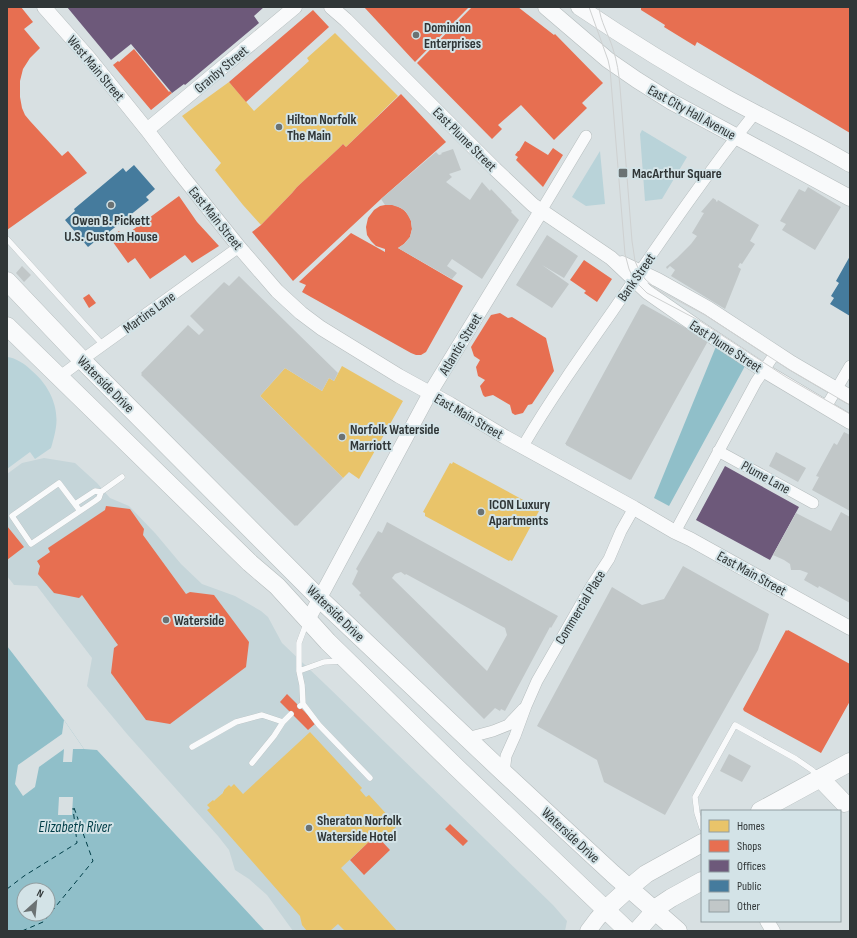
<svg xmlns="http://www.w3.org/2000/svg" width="857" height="938" font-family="'Sofia Sans Condensed',sans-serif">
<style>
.built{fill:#c5d5d9}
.green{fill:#b9d3d9}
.water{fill:#90bfc9;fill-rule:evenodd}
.pier{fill:#d8e0e2}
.homes{fill:#e9c46a}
.shops{fill:#e76f51}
.offices{fill:#6d597a}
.public{fill:#457b9d}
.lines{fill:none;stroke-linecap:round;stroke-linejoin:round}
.ferry{stroke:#003d47;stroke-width:1;stroke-dasharray:5 4;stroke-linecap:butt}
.building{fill:#c1c7c8;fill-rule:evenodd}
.service-casing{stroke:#b5bcbd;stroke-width:6}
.minor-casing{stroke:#b5bcbd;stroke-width:12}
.tertiary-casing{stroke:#b5bcbd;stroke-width:15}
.secondary-casing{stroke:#b5bcbd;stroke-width:17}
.primary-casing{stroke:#b5bcbd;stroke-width:19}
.service{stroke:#f9fafb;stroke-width:5.5}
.minor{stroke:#f9fafb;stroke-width:11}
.tertiary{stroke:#f9fafb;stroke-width:14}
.secondary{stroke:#f9fafb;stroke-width:16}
.primary{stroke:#f9fafb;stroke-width:18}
.tram{stroke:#cfd1d1;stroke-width:1}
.poi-dot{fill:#6b7273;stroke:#d3e3e7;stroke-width:1.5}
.labels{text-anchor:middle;stroke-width:4;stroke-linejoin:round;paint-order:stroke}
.poi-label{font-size:14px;font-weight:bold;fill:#303637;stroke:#d3e3e7;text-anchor:start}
.street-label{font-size:14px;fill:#303637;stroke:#d3e3e7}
.water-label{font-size:15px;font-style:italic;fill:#003d47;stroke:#d3e3e7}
</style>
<rect width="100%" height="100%" fill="#d8e0e2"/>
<path class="built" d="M 44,458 L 75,463 L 97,483 L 110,498 L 129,506 L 155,533 L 181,564 L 202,584 L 235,596 L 261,611 L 268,617 L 282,643 L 326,685 L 553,905 L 567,921 L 565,931 L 293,931 L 267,895 L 249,879 L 235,870 L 229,850 L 218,836 L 127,734 L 87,686 L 92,658 L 37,586 L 14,585 L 7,576 L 7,474 L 22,463 Z"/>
<path class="green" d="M 642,130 L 687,157 L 662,199 L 645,201 L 640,134 Z
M 600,151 L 605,204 L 586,206 L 572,197 Z
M 7,357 C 16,358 25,364 31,370 C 48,384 59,405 56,427 C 55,434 53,441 51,448 L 35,459 L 30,452 L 7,469 Z"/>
<path class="water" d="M 717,344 L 745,366 L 669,506 L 654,498 Z
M 7,646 L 64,720 L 84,749 L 97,750 L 265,931 L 7,931 ZM 24,890 L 48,890 L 48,914 L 24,914 Z"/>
<path class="pier" d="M 64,720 L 84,749 L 73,749 L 72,762 L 63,762 L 64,749 L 39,767 L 35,787 L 23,796 L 15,784 L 18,765 L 62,734 Z
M 59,797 L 73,797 L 72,815 L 58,815 Z"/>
<path class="homes" d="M 335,33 L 398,96 L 346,147 L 343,144 L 338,149 L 297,187 L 292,193 L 261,225 L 243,205 L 215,170 L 221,163 L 182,116 L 229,82 L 254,111 L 309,61 L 307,58 Z
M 342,366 L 403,401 L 359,479 L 349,472 L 343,478 L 260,396 L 285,368 L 322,391 L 329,378 L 334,381 Z
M 453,462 L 538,508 L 537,509 L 539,511 L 512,561 L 510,560 L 509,561 L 425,516 L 425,513 L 423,512 L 450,463 L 452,464 Z
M 310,732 L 362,788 L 360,790 L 366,797 L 369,795 L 391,819 L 396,814 L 402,821 L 382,841 L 376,835 L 341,868 L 397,931 L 345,931 L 338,924 L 330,931 L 307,931 L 302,925 L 300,916 L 207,810 L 210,808 L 207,805 L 213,800 L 214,801 L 216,799 L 223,793 L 223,792 L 224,791 L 224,790 L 229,785 L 231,787 L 234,784 L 243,794 Z"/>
<path class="shops" d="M 7,7 L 21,7 L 33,22 L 24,29 L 40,48 L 30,58 L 23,69 L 20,81 L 20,97 L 22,108 L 25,115 L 30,121 L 62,156 L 68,151 L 87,173 L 7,230 Z
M 364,7 L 469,7 L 415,62 Z
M 472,7 L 518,7 L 554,35 L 555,34 L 603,83 L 582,103 L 587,108 L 554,140 L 521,105 L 498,125 L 502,129 L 492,139 L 417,63 Z
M 641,7 L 850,7 L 850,133 L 697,42 L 695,46 L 664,27 L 665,25 L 641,10 Z
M 313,10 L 329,27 L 246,102 L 229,82 Z
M 134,49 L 169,92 L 170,91 L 172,93 L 151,110 L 113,65 L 118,61 L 119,62 Z
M 401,94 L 446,142 L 381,199 L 293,281 L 252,232 L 261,225 L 292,193 L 297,187 L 338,149 L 343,144 L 346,147 Z
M 525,141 L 548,155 L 553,148 L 563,155 L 543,187 L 516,160 L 518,157 L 515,155 L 518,151 L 519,151 Z
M 179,196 L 197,222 L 219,246 L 192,263 L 185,255 L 150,279 L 135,258 L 128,263 L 110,238 L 119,231 L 123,237 Z
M 390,204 L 397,206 L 404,210 L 409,216 L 411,221 L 412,229 L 410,237 L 404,244 L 398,248 L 463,286 L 426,352 L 421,355 L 416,355 L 411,353 L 302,292 L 306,285 L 299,282 L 351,233 L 385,252 L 385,249 L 376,246 L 371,241 L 367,235 L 366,227 L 368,218 L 374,210 L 380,206 Z
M 584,260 L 612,279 L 597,302 L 584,293 L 586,291 L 570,280 Z
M 89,294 L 96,303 L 89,308 L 83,298 Z
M 500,313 L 508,318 L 512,317 L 546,338 L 554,371 L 532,404 L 528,405 L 523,413 L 515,415 L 512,413 L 510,405 L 493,395 L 485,397 L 483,395 L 480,386 L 485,380 L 478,376 L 476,367 L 480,360 L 474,356 L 471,347 L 491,315 Z
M 106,506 L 130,509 L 144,529 L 143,535 L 186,594 L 190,592 L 214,595 L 249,642 L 246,667 L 170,724 L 146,720 L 111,673 L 114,648 L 118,645 L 82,595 L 79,598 L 54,593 L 38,574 L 40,566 L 37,561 L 50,552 L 48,548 L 105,510 Z
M 7,526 L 24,547 L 7,560 Z
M 786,630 L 787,631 L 788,630 L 850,664 L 850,701 L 821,753 L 744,711 L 743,709 Z
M 287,694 L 316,723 L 308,730 L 280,702 Z
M 450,824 L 468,841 L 463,846 L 445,829 Z
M 376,835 L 390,850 L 364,875 L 350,860 Z"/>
<path class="offices" d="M 67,7 L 264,7 L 254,16 L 259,23 L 185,85 L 184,84 L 172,93 L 131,44 L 111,60 Z
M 725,466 L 799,507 L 770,560 L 696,520 Z"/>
<path class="public" d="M 134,165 L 155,189 L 146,197 L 149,200 L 99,240 L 98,239 L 88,247 L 65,220 L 75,211 L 74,209 L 123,168 L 126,172 Z
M 850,256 L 850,316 L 830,304 L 834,298 L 831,296 L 839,283 L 836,281 Z"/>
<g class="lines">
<path class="ferry" d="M 7,889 L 24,876 L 77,843 L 73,808
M 22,931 L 43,922 L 93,861 L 73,805"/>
</g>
<path class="building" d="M 453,149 L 461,170 L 449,174 L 452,177 L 446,182 L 470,200 L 482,182 L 490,191 L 491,189 L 512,211 L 511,212 L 519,220 L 482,279 L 452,259 L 447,266 L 457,273 L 452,279 L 398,248 L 404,244 L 410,237 L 412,229 L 411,221 L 406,212 L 401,208 L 392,205 L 385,205 L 381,199 L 436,152 L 439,155 L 442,154 L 441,153 Z
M 808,187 L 841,207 L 815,250 L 782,230 L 786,224 L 780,221 L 799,189 L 805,192 Z
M 713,198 L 716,200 L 716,201 L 717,202 L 718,200 L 759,225 L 750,241 L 755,244 L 742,264 L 740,263 L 738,267 L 741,269 L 725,309 L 671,276 L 675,270 L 670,266 L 667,269 L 666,267 L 677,258 L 691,244 L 697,236 L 692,233 L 704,213 L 701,212 Z
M 547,235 L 578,256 L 564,278 L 542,265 L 569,284 L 552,308 L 516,285 Z
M 22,266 L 31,275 L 24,282 L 16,273 Z
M 239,276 L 338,373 L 334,381 L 329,378 L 322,391 L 285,368 L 260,396 L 343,478 L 297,526 L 296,525 L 295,526 L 141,375 L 142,374 L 141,373 L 188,325 L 199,335 L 204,330 L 190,316 L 224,282 L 229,286 Z
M 643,304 L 707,340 L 708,341 L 631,480 L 630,479 L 630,480 L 566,445 L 566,444 L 565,444 L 641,305 Z
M 844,432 L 850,435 L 850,511 L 812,490 L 819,477 L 816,476 L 834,443 L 837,445 Z
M 776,452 L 806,468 L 798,482 L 769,466 Z
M 841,512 L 850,517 L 850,603 L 819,586 L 818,588 L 804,580 L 808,573 L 800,570 L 791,570 L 790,564 L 784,560 L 773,555 L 796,513 L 831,531 Z
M 387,522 L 558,616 L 551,628 L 550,627 L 505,711 L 501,709 L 500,711 L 495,708 L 484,719 L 359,595 L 361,593 L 352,584 L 358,571 L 356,569 L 378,531 L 382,533 ZM 401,572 L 405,575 L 406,574 L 505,628 L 507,635 L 487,671 L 392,578 L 395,574 Z
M 683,566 L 769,614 L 758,650 L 665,815 L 604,782 L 597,760 L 537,726 L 612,587 L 642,605 L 664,599 Z
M 729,754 L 751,766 L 742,782 L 720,771 Z"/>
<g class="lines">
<defs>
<path id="service" d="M 7,239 L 103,345
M 75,504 L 95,491 L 101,492
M 80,511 L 59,483 L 12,516 L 31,544 L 95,501 L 99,498 L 101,492 L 122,477
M 299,671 L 324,662 L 341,661
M 303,704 L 319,725 L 370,778
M 300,706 L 303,704 L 302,685 L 299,671 L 299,643 L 306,624
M 192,747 L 236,722 L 262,715 L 283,722 L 291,714
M 252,763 L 274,736 L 283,722
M 702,828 L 697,813 L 695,797 L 735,725 L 796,759 L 812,770 L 818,776"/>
<path id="minor" d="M 541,211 L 586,136
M 59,377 L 82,360 L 239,247
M 826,407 L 850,366
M 523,446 C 550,400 581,356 612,312 C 658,245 704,177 755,113
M 718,451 L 813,503
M 675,532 L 756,382 L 776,352
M 467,738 L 493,731 L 508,725 L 523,709
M 504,773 L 506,756 L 515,736 L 526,706 L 537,681 L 592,585 L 609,559 L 621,531 L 634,508"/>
<path id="tertiary" d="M 44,7 L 89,58 L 147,130 L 179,172 L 239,247 L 277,291 L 301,313 L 321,328 L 399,376 L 450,404 L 505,437 L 634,508 L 675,532 L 690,539 L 850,628
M 331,7 L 346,20 L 495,169 L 533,205 L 611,258 L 647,292 L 696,326 L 763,370 L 850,422
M 147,130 L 295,7
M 622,263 L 658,280 L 708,308 L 792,363 L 850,397
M 308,620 L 430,393 L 541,211
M 767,921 L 773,931"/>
<path id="secondary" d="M 546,7 L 608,60 L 637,80 L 672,102 L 715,125 L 850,198
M 579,7 C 628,40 678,71 729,99 C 770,121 811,141 850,164
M 588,931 L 597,919 L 605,910"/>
<path id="primary" d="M 7,281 L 82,360 L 319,598 L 504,773 L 613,874 L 678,931
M 7,326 L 250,563 L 277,586 L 328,642 L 455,766 L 628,931
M 820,778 L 844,803
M 760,811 L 850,762
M 605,910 L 629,888 L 646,874 L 702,843
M 637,931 L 659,906 L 671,898 L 702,881"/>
</defs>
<use href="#service" class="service-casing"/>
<use href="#minor" class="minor-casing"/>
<use href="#tertiary" class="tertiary-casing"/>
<use href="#secondary" class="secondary-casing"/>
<use href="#primary" class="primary-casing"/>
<use href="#service" class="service"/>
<use href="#minor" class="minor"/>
<use href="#tertiary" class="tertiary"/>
<use href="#secondary" class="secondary"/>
<use href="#primary" class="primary"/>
<path class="tram" d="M 589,7 L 608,60 L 610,69 L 625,254 L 629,269 L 634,280 L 647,293 L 700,321 L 786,377 L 850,414
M 599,7 C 600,21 609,35 613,49 C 617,61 619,74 620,87 L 632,241 L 635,261 L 638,268 L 645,279 L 656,289 L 705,315 L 790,370 L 850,405"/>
</g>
<g class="poi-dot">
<circle cx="416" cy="35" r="4"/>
<circle cx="279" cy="127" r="4"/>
<rect x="618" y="168" width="10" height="10" rx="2"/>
<circle cx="111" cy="205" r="4"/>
<circle cx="342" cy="437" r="4"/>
<circle cx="481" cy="512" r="4"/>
<circle cx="166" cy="620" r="4"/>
<circle cx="309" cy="828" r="4"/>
</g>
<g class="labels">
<g class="poi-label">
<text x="424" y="32">Dominion<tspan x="424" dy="16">Enterprises</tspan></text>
<text x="287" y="124">Hilton Norfolk<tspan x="287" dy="16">The Main</tspan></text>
<text x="632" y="178">MacArthur Square</text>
<text x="111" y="225" text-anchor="middle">Owen B. Pickett<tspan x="111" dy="16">U.S. Custom House</tspan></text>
<text x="350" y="434">Norfolk Waterside<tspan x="350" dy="16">Marriott</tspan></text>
<text x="489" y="509">ICON Luxury<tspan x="489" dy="16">Apartments</tspan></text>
<text x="174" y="625">Waterside</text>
<text x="317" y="825">Sheraton Norfolk<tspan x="317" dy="16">Waterside Hotel</tspan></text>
</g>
<g class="street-label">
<text transform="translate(96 68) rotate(50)" y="5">West Main Street</text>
<text transform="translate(221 69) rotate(-40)" y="5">Granby Street</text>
<text transform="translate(692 112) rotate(29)" y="5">East City Hall Avenue</text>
<text transform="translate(465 139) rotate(45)" y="5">East Plume Street</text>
<text transform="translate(216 218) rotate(51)" y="5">East Main Street</text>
<text transform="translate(636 277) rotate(-55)" y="5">Bank Street</text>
<text transform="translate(149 312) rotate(-36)" y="5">Martins Lane</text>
<text transform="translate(460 344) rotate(-59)" y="5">Atlantic Street</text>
<text transform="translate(726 346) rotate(33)" y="5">East Plume Street</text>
<text transform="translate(106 384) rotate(45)" y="5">Waterside Drive</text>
<text transform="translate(469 416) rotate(30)" y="5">East Main Street</text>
<text transform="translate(766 477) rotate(29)" y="5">Plume Lane</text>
<text transform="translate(752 573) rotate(29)" y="5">East Main Street</text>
<text transform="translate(580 607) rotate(-59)" y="5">Commercial Place</text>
<text transform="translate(336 613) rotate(44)" y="5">Waterside Drive</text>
<text transform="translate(571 835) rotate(43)" y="5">Waterside Drive</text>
</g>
<g class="water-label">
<text x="75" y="832">Elizabeth River</text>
</g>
</g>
<rect width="857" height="938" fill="none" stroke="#303637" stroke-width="16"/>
<rect x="701" y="810" width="140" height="112" fill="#d3e3e7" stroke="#929ea1"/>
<rect x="709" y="820" width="20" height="12" fill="#e9c46a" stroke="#929ea1"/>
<text x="737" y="830" font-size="12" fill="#303637">Homes</text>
<rect x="709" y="840" width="20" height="12" fill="#e76f51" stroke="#929ea1"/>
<text x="737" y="850" font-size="12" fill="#303637">Shops</text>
<rect x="709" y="860" width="20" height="12" fill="#6d597a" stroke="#929ea1"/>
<text x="737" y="870" font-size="12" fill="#303637">Offices</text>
<rect x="709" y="880" width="20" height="12" fill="#457b9d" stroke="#929ea1"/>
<text x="737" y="890" font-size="12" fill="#303637">Public</text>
<rect x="709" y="900" width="20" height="12" fill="#c1c7c8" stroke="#929ea1"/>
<text x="737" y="910" font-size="12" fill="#303637">Other</text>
<g transform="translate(36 902) rotate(27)"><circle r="19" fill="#d3e3e7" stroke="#929ea1"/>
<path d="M0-3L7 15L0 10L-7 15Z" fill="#6b7273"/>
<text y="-6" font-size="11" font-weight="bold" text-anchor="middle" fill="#303637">N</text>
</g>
</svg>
